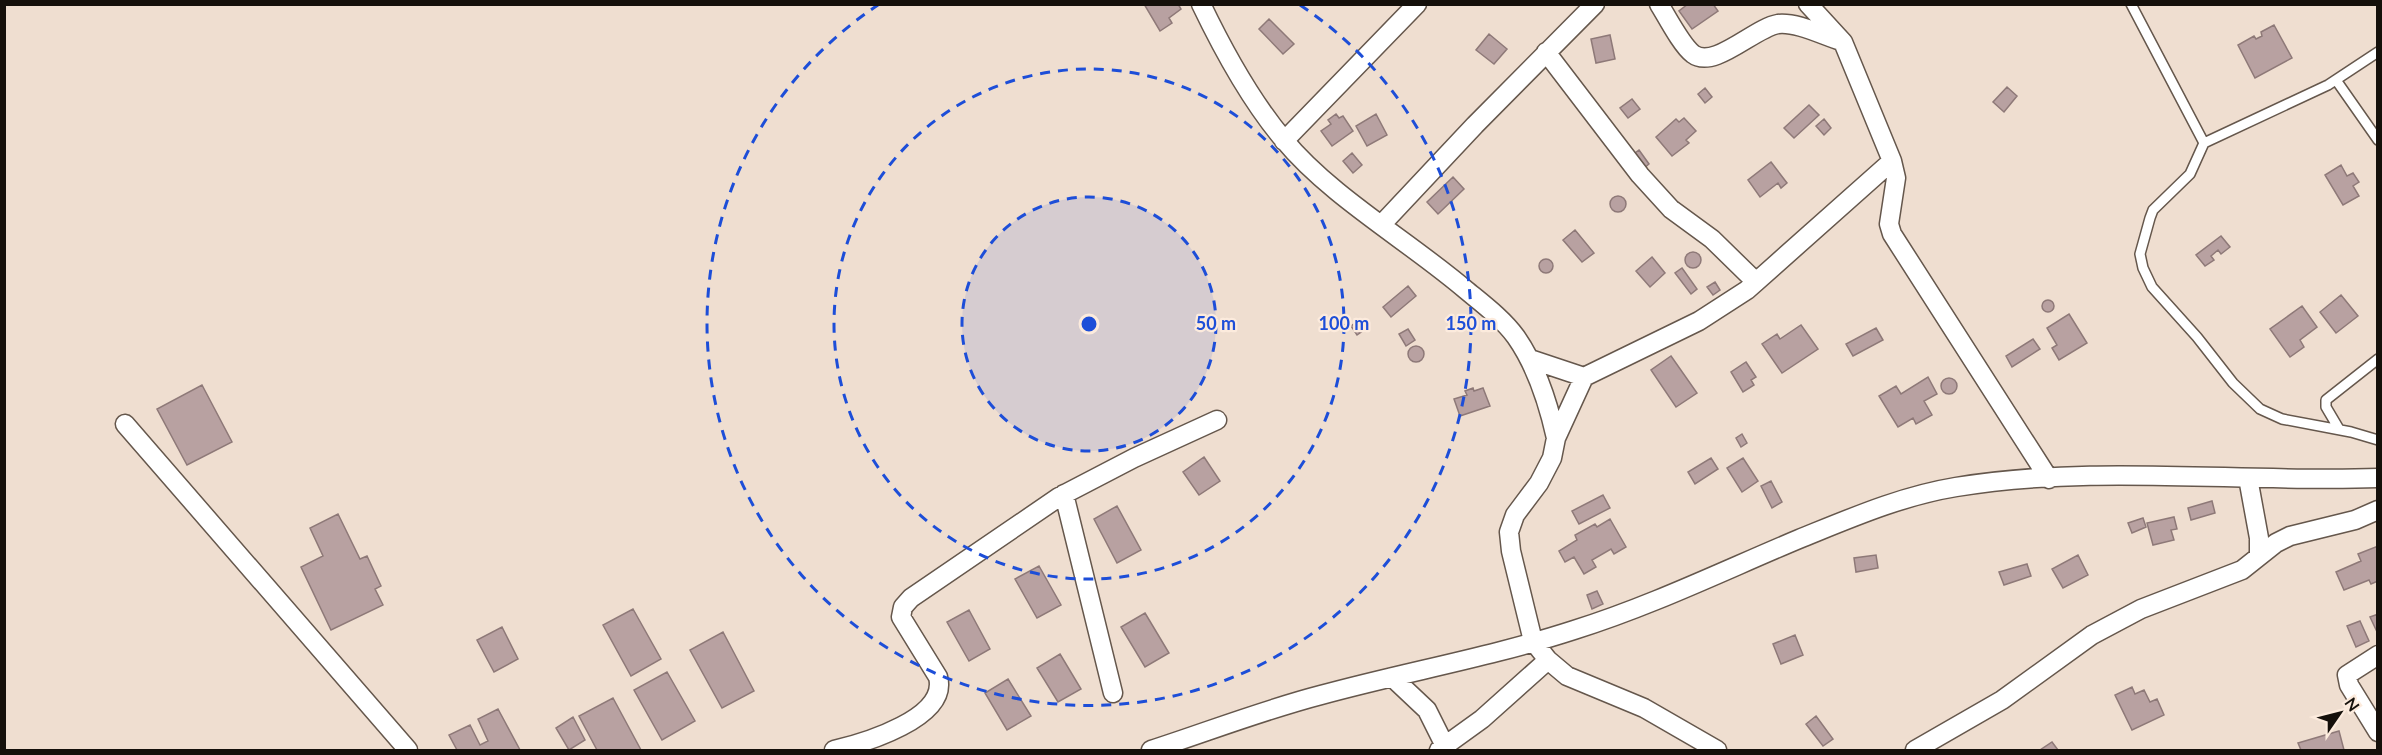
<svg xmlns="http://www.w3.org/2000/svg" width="2382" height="755" font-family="Lato,sans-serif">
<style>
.building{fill:#b8a1a1;stroke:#8e7978;stroke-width:1.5}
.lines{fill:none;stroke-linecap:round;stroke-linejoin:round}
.lane-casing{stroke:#65574c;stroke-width:12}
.street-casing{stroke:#65574c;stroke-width:21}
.lane{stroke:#fff;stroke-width:9}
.street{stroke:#fff;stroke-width:18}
.ring{fill:none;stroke:#1d4ed8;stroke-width:3;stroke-dasharray:10 8}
.centre{fill:#1d4ed8;stroke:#fcebdd;stroke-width:3}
.ring-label{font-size:18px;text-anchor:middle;font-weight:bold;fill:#1d4ed8;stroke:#fcebdd;stroke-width:4.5;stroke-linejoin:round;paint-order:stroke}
</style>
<rect width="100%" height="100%" fill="#efded0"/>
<path class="building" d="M 1144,4 L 1178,4 L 1181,9 L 1169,18 L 1172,23 L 1160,31 Z
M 1688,4 L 1713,4 L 1718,11 L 1692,29 L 1679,11 Z
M 1269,19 L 1294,44 L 1283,54 L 1259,29 Z
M 2274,25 L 2292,58 L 2255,78 L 2238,45 L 2254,36 L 2256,39 L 2262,36 L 2261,32 Z
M 1489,34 L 1507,49 L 1494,64 L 1476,50 Z
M 1610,35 L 1615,59 L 1596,63 L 1591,39 Z
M 2007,87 L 2017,96 L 2004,112 L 1993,102 Z
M 1705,88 L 1712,97 L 1705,103 L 1698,94 Z
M 1632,99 L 1640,109 L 1628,118 L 1620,108 Z
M 1809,105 L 1819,115 L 1794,138 L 1784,128 Z
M 1336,114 L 1339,118 L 1343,116 L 1353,131 L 1332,146 L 1321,131 L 1331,124 L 1328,120 Z
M 1376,114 L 1387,135 L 1367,146 L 1356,126 Z
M 1684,118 L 1696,131 L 1686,140 L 1689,143 L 1672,156 L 1656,137 L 1676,119 L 1679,122 Z
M 1824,119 L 1831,128 L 1824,135 L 1816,126 Z
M 1639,150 L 1649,164 L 1642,170 L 1631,156 Z
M 1352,153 L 1362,165 L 1353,173 L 1343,161 Z
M 1771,162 L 1787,183 L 1781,188 L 1778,183 L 1760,197 L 1748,180 Z
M 2341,165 L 2347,176 L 2353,173 L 2359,182 L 2353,186 L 2359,196 L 2343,205 L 2325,175 Z
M 1453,177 L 1464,189 L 1438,214 L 1427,202 Z
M1610 204a8 8 0 1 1 16 0a8 8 0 1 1-16 0Z
M 1575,230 L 1594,253 L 1582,262 L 1563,240 Z
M 2221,236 L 2230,247 L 2221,254 L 2218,250 L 2211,256 L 2214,260 L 2205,266 L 2196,255 Z
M1685 260a8 8 0 1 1 16 0a8 8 0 1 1-16 0Z
M 1652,257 L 1665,273 L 1650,287 L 1636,271 Z
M1539 266a7 7 0 1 1 14 0a7 7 0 1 1-14 0Z
M 1682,268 L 1697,289 L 1691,294 L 1675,273 Z
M 1715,282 L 1720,290 L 1713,295 L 1707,287 Z
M 1408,286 L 1416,296 L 1391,317 L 1383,307 Z
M 2341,295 L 2358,316 L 2336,333 L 2320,312 Z
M2042 306a6 6 0 1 1 12 0a6 6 0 1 1-12 0Z
M 2302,306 L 2317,327 L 2300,340 L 2304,347 L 2290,357 L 2270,329 Z
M 2069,314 L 2087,343 L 2059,360 L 2052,348 L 2057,345 L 2047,328 Z
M 1358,321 L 1364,330 L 1357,335 L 1351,326 Z
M 1801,325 L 1818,349 L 1782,373 L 1762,344 L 1777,334 L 1780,339 Z
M 1876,328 L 1883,340 L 1853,356 L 1846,344 Z
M 1408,329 L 1415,340 L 1406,346 L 1399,334 Z
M 2033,339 L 2040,349 L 2012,367 L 2006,356 Z
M1408 354a8 8 0 1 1 16 0a8 8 0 1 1-16 0Z
M 1671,356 L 1697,393 L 1676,407 L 1651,370 Z
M 1746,362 L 1756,377 L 1751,380 L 1754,385 L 1743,392 L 1731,372 Z
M 1928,377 L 1937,394 L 1924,401 L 1932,415 L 1916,424 L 1913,418 L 1898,427 L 1879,396 L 1896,386 L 1901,394 Z
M1941 386a8 8 0 1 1 16 0a8 8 0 1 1-16 0Z
M 202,385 L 232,442 L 187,465 L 157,409 Z
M 1473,388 L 1474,391 L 1483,388 L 1490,406 L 1460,416 L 1454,399 L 1467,395 L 1465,391 Z
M 1742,434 L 1747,443 L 1741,447 L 1736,438 Z
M 1204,457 L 1220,481 L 1199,495 L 1183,472 Z
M 1711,458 L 1718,469 L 1695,484 L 1688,472 Z
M 1743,458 L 1758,481 L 1742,492 L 1727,468 Z
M 1771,481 L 1782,502 L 1772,508 L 1761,486 Z
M 1603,495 L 1610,508 L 1579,524 L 1572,511 Z
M 2212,501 L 2215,513 L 2191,520 L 2188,508 Z
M 1117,506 L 1141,550 L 1117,563 L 1094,519 Z
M 338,514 L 360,559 L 367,556 L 381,586 L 375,589 L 383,605 L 331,630 L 301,567 L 323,556 L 310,528 Z
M 2174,517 L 2177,529 L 2171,530 L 2174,540 L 2153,545 L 2147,523 Z
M 2143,518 L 2146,527 L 2132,533 L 2128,523 Z
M 1610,519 L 1626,547 L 1614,554 L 1611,549 L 1592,560 L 1596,567 L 1584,574 L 1574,557 L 1565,562 L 1559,551 L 1577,540 L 1575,535 L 1595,524 L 1597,527 Z
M 2378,546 L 2378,581 L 2371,584 L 2369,580 L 2344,590 L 2336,572 L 2361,561 L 2358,554 Z
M 1876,555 L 1878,568 L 1856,572 L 1854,558 Z
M 2078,555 L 2088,575 L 2063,588 L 2052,569 Z
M 2027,564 L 2031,576 L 2004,585 L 1999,572 Z
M 1039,566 L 1061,605 L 1037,618 L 1015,579 Z
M 1597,591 L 1603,604 L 1592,609 L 1587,595 Z
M 633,609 L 661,659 L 631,676 L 603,625 Z
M 969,610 L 990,649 L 969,661 L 947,622 Z
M 1145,613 L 1169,653 L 1145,667 L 1121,627 Z
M 2378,614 L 2378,634 L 2370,617 Z
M 2360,621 L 2369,641 L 2356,647 L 2347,626 Z
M 502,627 L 518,659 L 494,672 L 477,640 Z
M 723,632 L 754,691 L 722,708 L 690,650 Z
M 1795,635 L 1803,655 L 1781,664 L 1773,644 Z
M 1060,654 L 1081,689 L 1058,702 L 1037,668 Z
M 667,672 L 695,721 L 662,740 L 634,690 Z
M 1008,679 L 1031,716 L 1007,730 L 985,693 Z
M 2132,687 L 2135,694 L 2144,690 L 2150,702 L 2157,699 L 2164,715 L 2132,730 L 2115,695 Z
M 613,698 L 641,750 L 597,750 L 579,716 Z
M 498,709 L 520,750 L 457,750 L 449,735 L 470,725 L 480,745 L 488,741 L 478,719 Z
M 1816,716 L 1833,739 L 1823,746 L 1806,724 Z
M 573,717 L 585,740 L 569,750 L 556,728 Z
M 2339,731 L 2344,750 L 2301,750 L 2298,743 Z
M 2052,742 L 2058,750 L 2040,750 Z"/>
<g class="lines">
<defs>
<path id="lane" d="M 2131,4 L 2204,143
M 2378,52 L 2328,85 L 2204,143 L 2190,174 L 2153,210 L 2150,218 L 2140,254 L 2143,268 L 2152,287 L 2197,337 L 2233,383 L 2260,409 L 2282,419 L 2351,432 L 2378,440
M 2336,80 L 2378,140
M 2339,429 L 2326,407 L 2326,400 L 2378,359"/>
<path id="street" d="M 1201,4 C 1224,52 1250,100 1284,140 C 1330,196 1410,242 1466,290 C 1483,304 1503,319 1516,337 C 1537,367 1548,402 1556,438
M 1659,4 C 1667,17 1682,46 1693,54 C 1714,70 1754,28 1778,24 C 1797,22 1822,35 1841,41
M 1546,52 L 1640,175 L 1671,209 L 1712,239 L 1756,282
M 1284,141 L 1417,4
M 1892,161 L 1896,178 L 1889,224 L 1892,234 L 2049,479
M 1382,224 L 1475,125 L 1595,4
M 1530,359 L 1584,377
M 125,424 L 408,750
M 2248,478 L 2259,538 L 2259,555
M 1064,494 L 1113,693
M 2378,655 L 2347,675 L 2349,685 L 2378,732
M 1392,677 L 1427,710 L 1445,746
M 834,750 C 864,743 949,718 938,677 L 901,617 L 903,607 L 911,598 L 1059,497 L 1134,458 L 1217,420
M 1151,750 C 1207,732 1263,710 1321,695 C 1405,672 1491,657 1574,630 C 1651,606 1725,570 1799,539 C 1851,518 1901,496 1956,487 C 2096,464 2237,483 2378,478
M 1439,750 L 1482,719 L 1548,660
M 1717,750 L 1644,708 L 1567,676 L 1548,660 L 1533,641 L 1511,551 L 1509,532 L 1515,515 L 1539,483 L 1552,458 L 1556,438 L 1584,377 L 1699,321 L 1747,290 L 1892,161 L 1843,42 L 1808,4
M 1915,750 L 2002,700 L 2092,635 L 2141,609 L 2242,570 L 2276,543 L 2290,536 L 2355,520 L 2378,510"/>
</defs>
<use href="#lane" class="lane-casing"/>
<use href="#street" class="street-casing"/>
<use href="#lane" class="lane"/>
<use href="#street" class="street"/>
</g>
<circle cx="1089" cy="324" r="127" fill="#1d4ed8" fill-opacity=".12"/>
<g class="ring">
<circle cx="1089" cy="324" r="127"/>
<circle cx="1089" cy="324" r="255"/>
<path d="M1300 5A382 382 0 1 1 878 5"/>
</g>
<circle cx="1089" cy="324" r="9" class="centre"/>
<g class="ring-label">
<text x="1216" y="330">50 m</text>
<text x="1344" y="330">100 m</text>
<text x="1471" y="330">150 m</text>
</g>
<rect width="2382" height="755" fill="none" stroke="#15100b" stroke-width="12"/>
<g transform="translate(2340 713) rotate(55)" stroke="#fcebdd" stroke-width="4.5" paint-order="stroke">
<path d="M0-4.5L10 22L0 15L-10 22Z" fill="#15100b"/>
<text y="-9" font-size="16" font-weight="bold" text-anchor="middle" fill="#15100b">N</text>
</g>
</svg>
